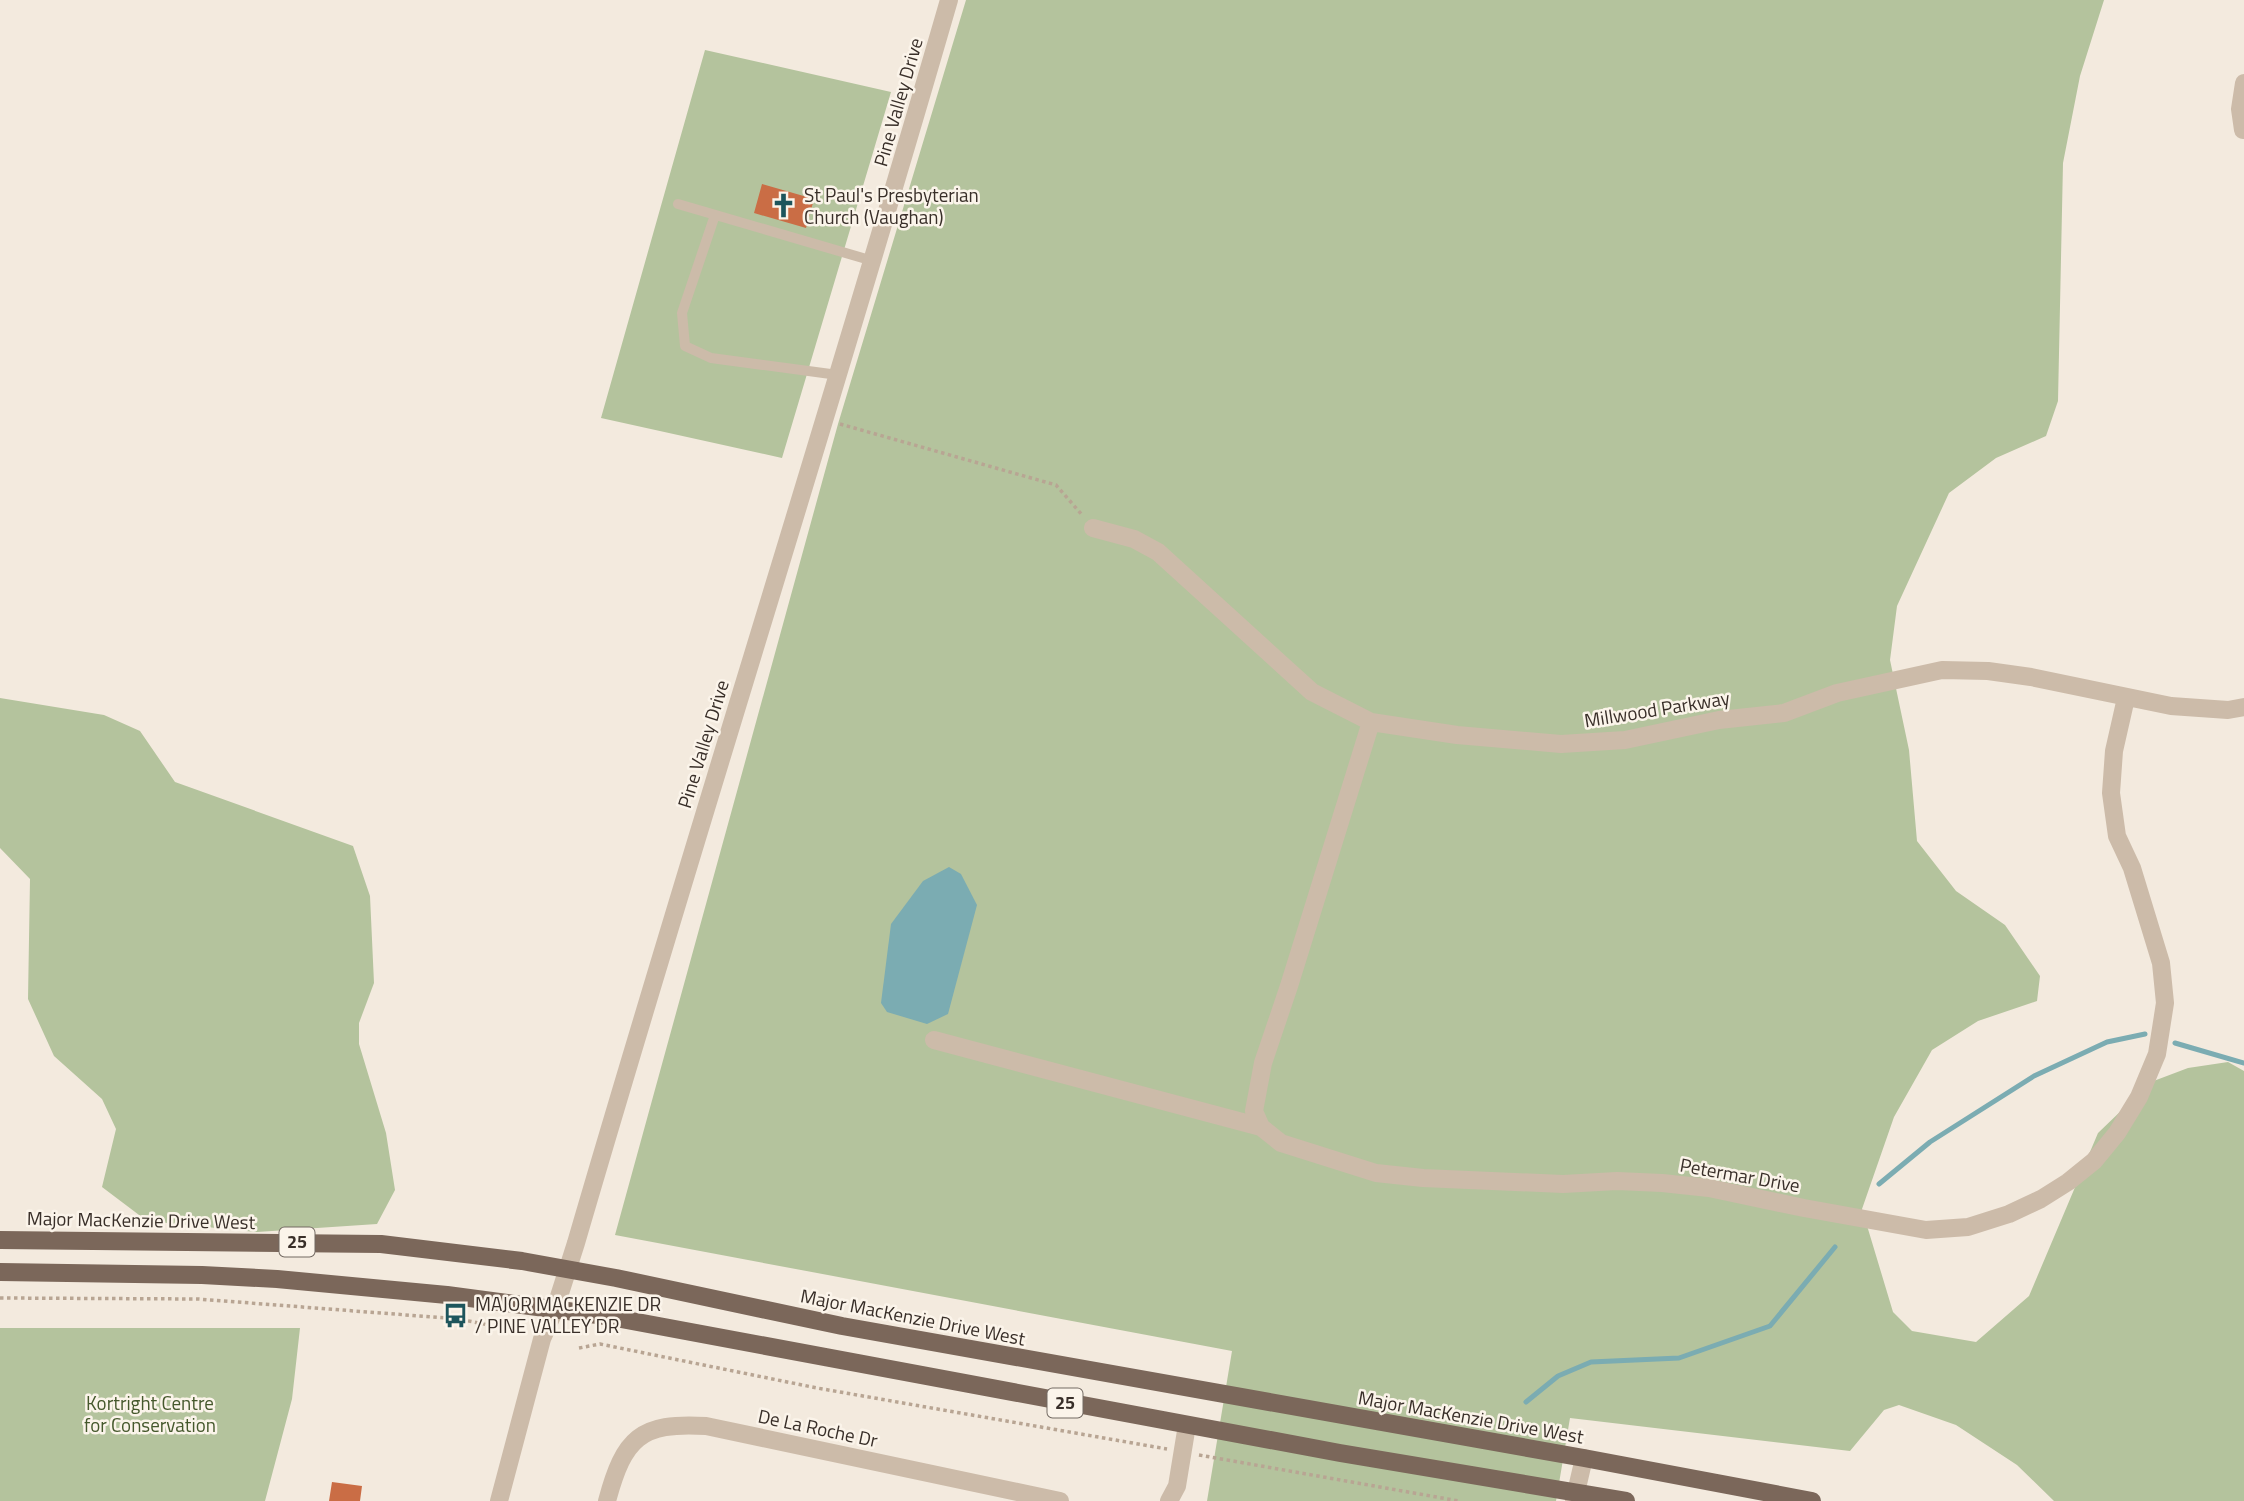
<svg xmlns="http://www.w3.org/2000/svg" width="2244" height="1501" font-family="'Titillium Web',sans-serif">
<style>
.green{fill:#b4c39d}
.water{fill:#7bacb2}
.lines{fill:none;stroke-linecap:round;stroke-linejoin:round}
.stream{stroke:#7bacb2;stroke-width:5}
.building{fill:#ca6d45}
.path{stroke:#b8a593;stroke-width:3.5;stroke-dasharray:3.5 3.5;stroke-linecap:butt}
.service{stroke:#ccbba9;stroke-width:10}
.minor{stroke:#ccbba9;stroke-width:18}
.tertiary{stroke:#ccbba9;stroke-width:18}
.primary{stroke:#7b675a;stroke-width:18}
.labels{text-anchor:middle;stroke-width:5;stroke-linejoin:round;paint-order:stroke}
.shield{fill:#fbf4ea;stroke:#736a63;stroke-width:2}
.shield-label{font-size:18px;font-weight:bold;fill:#392f29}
.street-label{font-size:19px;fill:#392f29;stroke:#fbf4ea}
.poi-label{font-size:19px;fill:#392f29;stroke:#fbf4ea;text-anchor:start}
.park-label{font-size:19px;fill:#45582c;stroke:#fbf4ea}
</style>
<rect width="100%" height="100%" fill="#f3eade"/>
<path class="green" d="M 966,0 L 2104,0 L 2080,76 L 2063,163 L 2058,401 L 2046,436 L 1996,458 L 1949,493 L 1897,606 L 1890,660 L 1909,750 L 1917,841 L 1956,891 L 2005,925 L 2040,976 L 2037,1001 L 1978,1021 L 1932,1050 L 1894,1117 L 1862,1209 L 1893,1312 L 1912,1331 L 1976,1342 L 2029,1296 L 2098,1133 L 2151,1082 L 2188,1068 L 2228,1062 L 2244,1071 L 2244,1501 L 2054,1501 L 2017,1465 L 1956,1425 L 1899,1405 L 1884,1410 L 1850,1451 L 1570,1418 L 1556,1501 L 1207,1501 L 1232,1351 L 615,1235 L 838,424 Z
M 705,50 L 891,92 L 782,458 L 601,418 Z
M 0,698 L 104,715 L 140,731 L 175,782 L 353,846 L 370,896 L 374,983 L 359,1023 L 359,1044 L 386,1133 L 395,1190 L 377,1224 L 257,1232 L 147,1221 L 102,1187 L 116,1129 L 102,1099 L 54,1056 L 28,999 L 30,879 L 0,848 Z
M 0,1328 L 300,1328 L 292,1399 L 265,1501 L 0,1501 Z"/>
<path class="water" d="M 949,867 L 961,874 L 977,905 L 948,1014 L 927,1024 L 887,1012 L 881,1003 L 891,924 L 923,881 Z"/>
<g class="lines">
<path class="stream" d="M 2175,1043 L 2244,1063
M 1879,1184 L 1930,1142 L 2034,1076 L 2107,1042 L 2145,1034
M 1526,1402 L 1558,1376 L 1591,1362 L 1679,1358 L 1770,1326 L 1835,1247"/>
</g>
<path class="building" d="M 762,184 L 814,199 L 806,228 L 754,213 Z
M 332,1482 L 362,1486 L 360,1501 L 329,1501 Z"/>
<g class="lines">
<path class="path" d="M 840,424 L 1056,485 L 1083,516
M 0,1298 L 198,1299 L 459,1319 L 503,1328 L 507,1333
M 579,1348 L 600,1344 L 817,1388 L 1167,1449
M 1199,1455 L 1459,1501"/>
<path class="service" d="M 678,204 L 873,261
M 715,215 L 682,313 L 685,346 L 711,358 L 838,375"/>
<path class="minor" d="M 2243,130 L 2240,109 L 2244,83
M 1093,528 L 1134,539 L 1158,552 L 1312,692 L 1371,722 L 1457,735 L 1561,744 L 1625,740 L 1719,720 L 1784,713 L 1837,693 L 1942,670 L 1988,671 L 2031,677 L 2171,706 L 2228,710 L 2244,707
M 1371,722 L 1289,986 L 1263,1063 L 1254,1111 L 1261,1127 L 1281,1143 L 1376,1173 L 1423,1178 L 1563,1184 L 1617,1181 L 1662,1183 L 1709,1188 L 1804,1208 L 1926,1230 L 1968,1227 L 2009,1214 L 2041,1199 L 2068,1182 L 2094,1161 L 2117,1133 L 2139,1097 L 2157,1054 L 2165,1003 L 2161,963 L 2132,868 L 2117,836 L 2111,793 L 2114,751 L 2126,698
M 934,1040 L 1261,1127
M 607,1501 C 624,1438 640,1422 706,1426 L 1060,1501
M 1169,1501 L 1177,1486 L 1187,1425
M 1574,1501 L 1584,1458"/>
<path class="tertiary" d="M 499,1501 L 542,1339 L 555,1309 L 576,1243 C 697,828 829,416 949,0"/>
<path class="primary" d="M 0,1240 L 381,1244 L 522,1261 L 616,1278 L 842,1326 L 1584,1458 L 1812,1501
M 0,1272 L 202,1275 L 277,1279 L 447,1295 L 605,1316 L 1340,1453 L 1626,1501"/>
</g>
<defs>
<symbol id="church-bare" viewBox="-9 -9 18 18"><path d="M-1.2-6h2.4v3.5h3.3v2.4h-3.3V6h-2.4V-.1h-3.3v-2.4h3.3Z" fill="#1d555c" stroke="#fbf4ea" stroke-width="2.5" paint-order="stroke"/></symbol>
<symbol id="bus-bare" viewBox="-9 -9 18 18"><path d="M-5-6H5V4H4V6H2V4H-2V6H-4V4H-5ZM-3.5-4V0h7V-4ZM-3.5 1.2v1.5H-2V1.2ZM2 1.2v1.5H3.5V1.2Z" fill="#1d555c" stroke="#fbf4ea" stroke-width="2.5" paint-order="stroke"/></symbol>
</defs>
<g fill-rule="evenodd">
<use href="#church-bare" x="766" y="188" width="35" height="35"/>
<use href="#bus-bare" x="438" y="1298" width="35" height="35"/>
</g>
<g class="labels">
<g class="shield">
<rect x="279.5" y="1227.5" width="35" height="29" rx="5"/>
<rect x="1047.5" y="1388.5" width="35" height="29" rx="5"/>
</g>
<g class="shield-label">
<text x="297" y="1248">25</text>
<text x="1065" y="1409">25</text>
</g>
<g class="street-label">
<text transform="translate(898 102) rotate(-74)" y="7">Pine Valley Drive</text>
<text transform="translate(1657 709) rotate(-9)" y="7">Millwood Parkway</text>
<text transform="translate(703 744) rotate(-73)" y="7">Pine Valley Drive</text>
<text transform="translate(1740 1175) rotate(10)" y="7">Petermar Drive</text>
<text transform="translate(141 1220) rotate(1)" y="7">Major MacKenzie Drive West</text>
<text transform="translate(913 1317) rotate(11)" y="7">Major MacKenzie Drive West</text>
<text transform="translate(1471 1417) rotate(10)" y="7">Major MacKenzie Drive West</text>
<text transform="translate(818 1428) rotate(12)" y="7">De La Roche Dr</text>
</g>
<g class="poi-label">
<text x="804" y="202">St Paul's Presbyterian<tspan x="804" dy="22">Church (Vaughan)</tspan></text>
<text x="475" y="1311">MAJOR MACKENZIE DR<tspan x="475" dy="22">/ PINE VALLEY DR</tspan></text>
</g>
<g class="park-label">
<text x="150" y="1410">Kortright Centre<tspan x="150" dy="22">for Conservation</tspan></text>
</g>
</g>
</svg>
